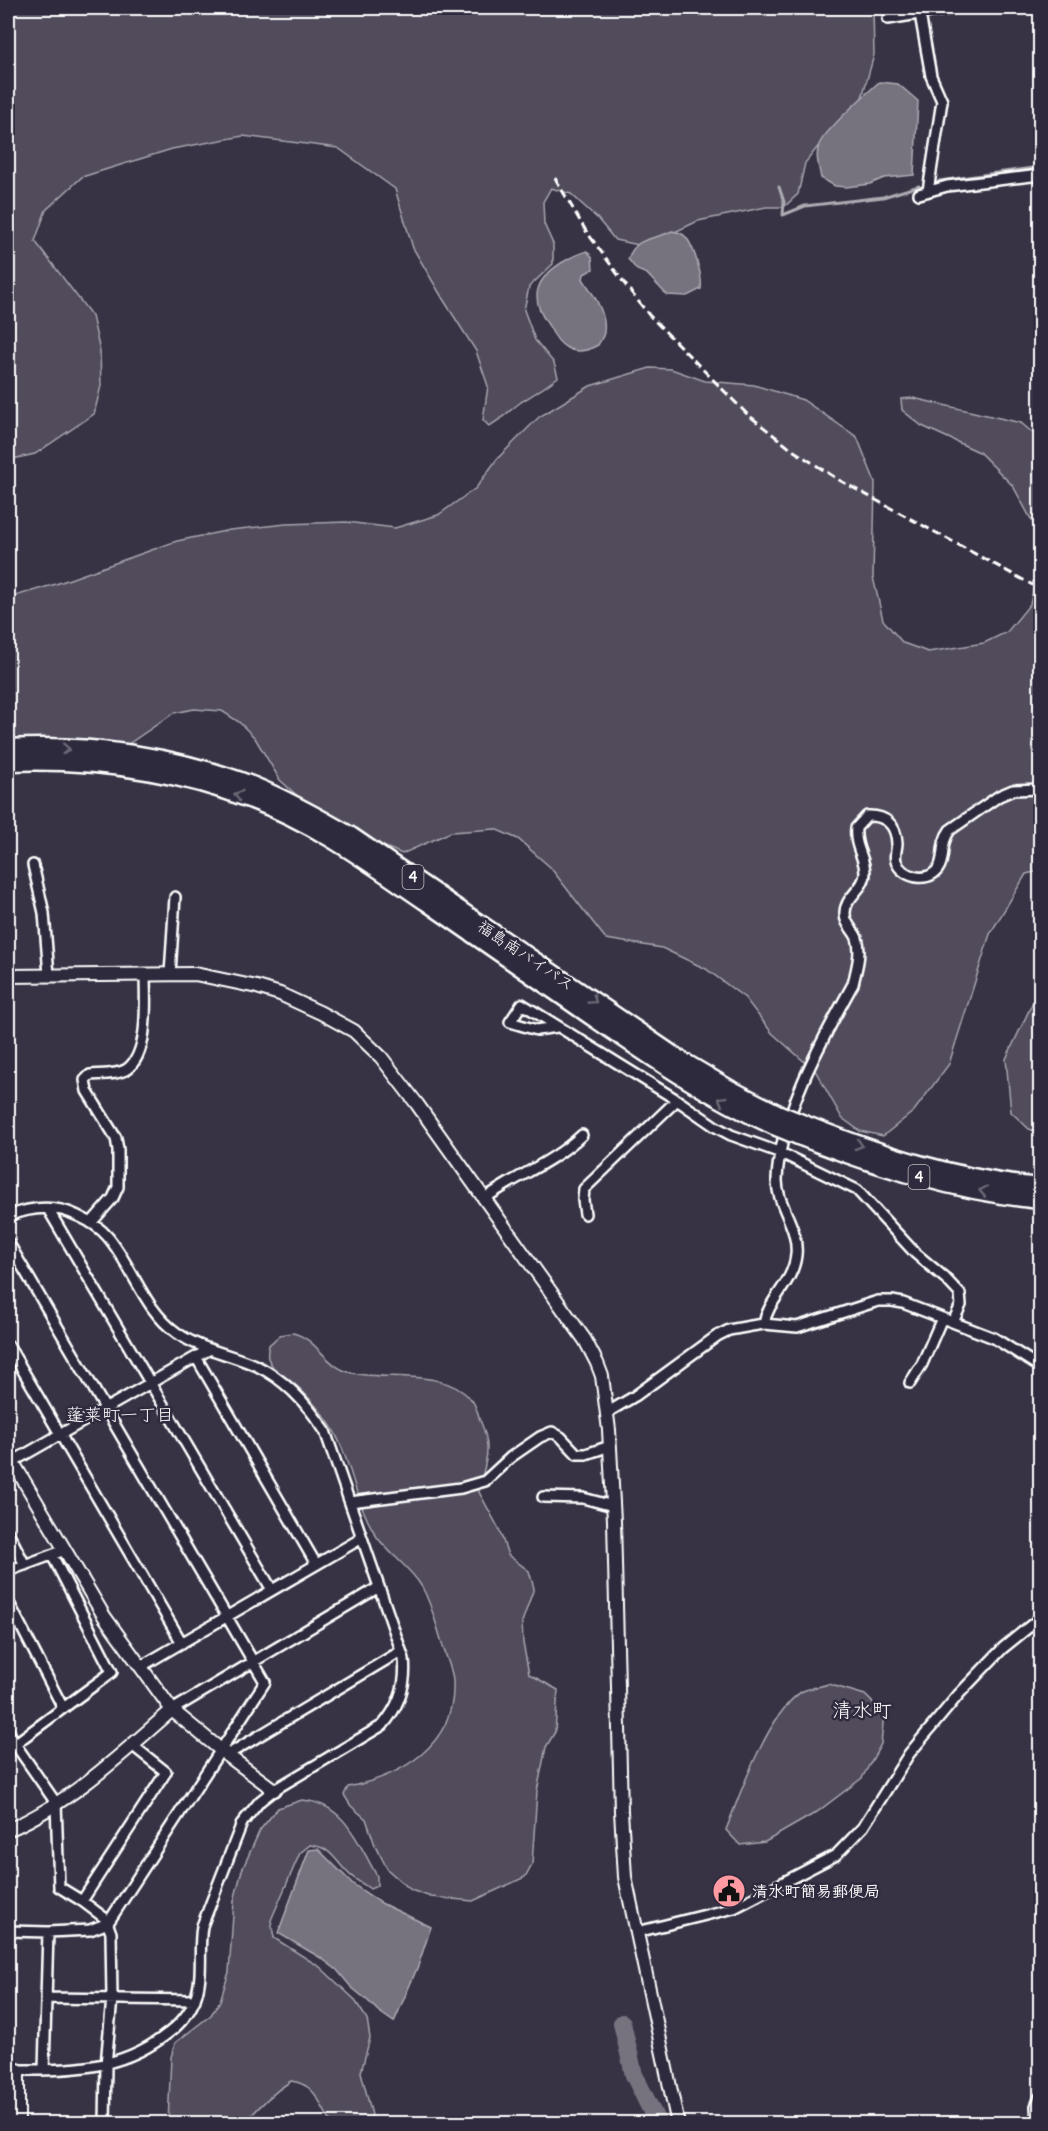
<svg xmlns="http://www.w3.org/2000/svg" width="1048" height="2131" font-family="Delius,'Klee One',sans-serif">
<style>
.green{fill:#514c5c;stroke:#a8a6ae;stroke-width:1.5}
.water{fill:#76737f;stroke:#adabb2;stroke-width:1.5}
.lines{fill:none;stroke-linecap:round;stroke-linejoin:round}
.stream{stroke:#adabb2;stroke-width:3}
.river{stroke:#76737f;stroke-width:18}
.street-casing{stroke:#fff;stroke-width:14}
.secondary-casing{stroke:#fff;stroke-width:16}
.highway-casing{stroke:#fff;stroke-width:21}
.street{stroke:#2f2a3d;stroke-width:9}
.secondary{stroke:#2f2a3d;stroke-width:12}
.highway{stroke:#2f2a3d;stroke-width:16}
.rail{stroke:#fff;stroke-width:3;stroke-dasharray:9 4.5;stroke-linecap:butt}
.highway-bridge-casing{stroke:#fff;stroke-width:21;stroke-linecap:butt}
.highway-bridge{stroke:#2f2a3d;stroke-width:16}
.oneway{stroke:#6d6a77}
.labels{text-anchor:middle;stroke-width:5;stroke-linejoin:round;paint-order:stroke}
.shield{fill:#2f2a3d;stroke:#c1bfc5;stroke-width:1.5}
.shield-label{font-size:15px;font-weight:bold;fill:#fff}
.street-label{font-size:16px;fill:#fff;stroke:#2f2a3d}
.poi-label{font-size:16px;font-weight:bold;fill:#fff;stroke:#2f2a3d;text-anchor:start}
.neighbourhood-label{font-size:18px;fill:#fff;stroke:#2f2a3d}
.quarter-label{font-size:20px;fill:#fff;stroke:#2f2a3d}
</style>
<rect width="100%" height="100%" fill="#373345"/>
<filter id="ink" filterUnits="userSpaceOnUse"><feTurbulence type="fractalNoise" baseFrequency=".0167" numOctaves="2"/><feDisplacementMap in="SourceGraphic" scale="12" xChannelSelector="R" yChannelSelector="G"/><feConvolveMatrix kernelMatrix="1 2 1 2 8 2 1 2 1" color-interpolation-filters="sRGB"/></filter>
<g filter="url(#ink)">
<path class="green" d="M 8,8 L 873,8 L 874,55 L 861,101 L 820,144 L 805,163 L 798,194 L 784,207 L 766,207 L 698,221 L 662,238 L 639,245 L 615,240 L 597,218 L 571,194 L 551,188 L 543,202 L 544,224 L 553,244 L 553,264 L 529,287 L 524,310 L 535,340 L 554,363 L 558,377 C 546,387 534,394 521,402 C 510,410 501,420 489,426 L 483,420 L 488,386 L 476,351 L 443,299 L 413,248 L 395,189 L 338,148 L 243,136 L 172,149 L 82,177 L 46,210 L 35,241 L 92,316 L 100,351 L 101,386 L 94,414 L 35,454 L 8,460 Z
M 650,368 L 671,369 L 705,381 L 754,385 L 803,400 L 857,437 L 875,482 L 873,577 L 883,620 L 903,643 L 928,652 L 984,643 L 1007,632 L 1030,604 L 1039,566 L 1033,523 L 1013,486 L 979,452 L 922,426 L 902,410 L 901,399 L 913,398 L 1021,423 L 1040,439 L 1040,871 L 1026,874 L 990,934 L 949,1064 L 914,1111 L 883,1136 L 860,1131 L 842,1118 L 816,1072 L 772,1033 L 745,998 L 706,969 L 662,948 L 606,939 L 550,867 L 518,839 L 495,829 L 451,832 L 402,854 L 325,821 L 280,780 L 255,738 L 239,722 L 222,711 L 194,709 L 174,713 L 118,751 L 8,742 L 8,598 L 56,584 L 177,541 L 230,530 L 286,524 L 346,522 L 395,528 L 438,515 L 476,488 L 497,459 L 539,417 L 590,386 Z
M 1040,987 L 1040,1132 L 1029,1129 L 1011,1112 L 1006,1059 Z
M 293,1333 C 318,1339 325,1367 352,1373 C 390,1381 442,1368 471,1399 C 476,1405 478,1413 480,1420 C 484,1429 487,1437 487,1447 C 488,1461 481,1477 479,1492 L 499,1529 L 508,1555 L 529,1571 L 534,1588 L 522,1622 L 523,1643 L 529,1674 L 558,1690 L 555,1732 L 546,1747 L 537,1791 L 532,1864 L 525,1877 L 473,1901 L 431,1897 L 411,1890 L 388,1870 L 375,1845 L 366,1819 L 351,1806 L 344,1795 L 348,1787 C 402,1776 456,1745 453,1682 C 453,1670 445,1655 442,1643 C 436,1624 432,1605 422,1587 C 410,1567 390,1555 377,1537 C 353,1501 352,1455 327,1420 C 318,1408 308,1396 297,1386 C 286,1377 273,1372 268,1358 C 267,1354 268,1349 269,1345 L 280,1335 Z
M 828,1684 L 865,1695 L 884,1714 L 881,1744 L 862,1778 L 817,1812 L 765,1842 L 740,1845 L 726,1830 C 739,1795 769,1713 801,1692 C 808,1688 820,1687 828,1684 Z
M 302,1800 C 345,1803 358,1843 377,1876 L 377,1886 L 370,1889 C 362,1883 353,1879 347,1872 C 333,1858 331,1847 310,1845 L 300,1853 L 271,1920 L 274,1938 L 320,1967 L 354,1999 L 367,2019 L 370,2038 L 361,2072 L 372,2115 L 368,2123 L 332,2123 C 318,2104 318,2085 291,2081 C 272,2093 259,2106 245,2123 L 168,2123 L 171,2057 L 175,2043 L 211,2015 L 220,2001 L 229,1972 L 234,1901 L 242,1870 L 260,1830 L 278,1808 Z"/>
<path class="water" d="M 879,82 L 898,84 L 918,101 L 914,175 L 884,178 L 870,184 L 846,187 L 835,186 L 821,178 C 819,167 815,156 819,145 C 823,132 867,93 879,82 Z
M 672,231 C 675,232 680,232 682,234 C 693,240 703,277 701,289 L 687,296 L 667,295 L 647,274 L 637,270 L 628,259 C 637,235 653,241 672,231 Z
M 587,251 L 592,257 L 593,269 L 584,274 L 583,279 C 593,294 607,313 604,332 C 604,336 600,341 598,345 C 589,350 577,354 567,348 C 559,344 553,334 549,326 C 543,318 537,306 537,296 C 537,273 569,257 587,251 Z
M 318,1849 L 353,1884 L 381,1903 L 431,1927 L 418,1966 L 394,2022 L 378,2011 L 368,2001 L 351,1987 L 337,1970 L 321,1958 L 278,1933 L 309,1850 Z"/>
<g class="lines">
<path class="stream" d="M 939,181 L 1040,167
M 779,187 L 784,202 L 783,215 L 805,206 L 883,197 L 919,186"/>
<path class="river" d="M 622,2023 L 634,2075 L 658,2124"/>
<defs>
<path id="street" d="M 920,14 L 931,76 L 942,101 L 928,191
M 888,19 L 955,8
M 919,194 L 947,186 L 1040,175
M 33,865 L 44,913 L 49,975
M 170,974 L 175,897
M 557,1027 L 537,1030 L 510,1022 L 522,1004 L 677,1100 L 716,1127 L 731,1135 L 781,1153 L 857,1190 L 915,1253 L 945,1278 L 960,1294 L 961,1305 L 953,1322
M 484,1199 C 517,1175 551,1164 582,1135
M 48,1209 L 272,1590
M 585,1214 L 583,1200 L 584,1189 L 677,1100
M 8,1216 C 31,1207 55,1204 78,1216 C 89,1221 100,1227 108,1237 C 133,1267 144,1310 177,1333 C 201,1350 231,1354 257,1366 C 286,1380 308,1405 325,1431 L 404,1659 C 407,1685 399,1706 383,1725 L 274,1790 L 260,1801 L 242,1823 L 202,1926 C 198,1950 204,1977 195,1999 C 189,2015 176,2028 163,2037 C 119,2070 70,2070 18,2070
M 91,1223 L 113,1198 L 118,1187 L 118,1150 L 116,1138 L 87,1091 L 85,1080 L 90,1075 C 101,1074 118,1075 127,1069 C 150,1053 145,999 145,974
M 8,1242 L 265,1682 L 108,1923 L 90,1930 L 48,1932 L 44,2070
M 764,1324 C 768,1299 793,1284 796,1255 C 799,1227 777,1206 777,1180 C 779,1116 822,1040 853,984 C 856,970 862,953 857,938 C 853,929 845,924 845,914 C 844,897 865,889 865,873 C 865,857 854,847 856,828 L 867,816 C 885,815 896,824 897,843 C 897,849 894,855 896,861 C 901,877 927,884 938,869 C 946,858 939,845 950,830 L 999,796 L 1013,790 L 1040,789
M 8,1345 L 182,1643
M 196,1357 L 316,1564
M 910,1383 L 922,1364 L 942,1318
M 608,1412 L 635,1396 L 717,1336 L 729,1330 L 751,1326 L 764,1324 L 797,1327 L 878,1301 L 892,1301 L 903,1303 L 994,1338 L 1040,1367
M 12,1462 L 210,1349
M 543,1497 L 583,1498 L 613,1506
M 350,1502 L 461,1488 L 485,1481 L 511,1457 L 540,1437 L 552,1432 L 561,1437 L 577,1454 L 586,1454 L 610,1446
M 8,1532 L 25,1565
M 8,1571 L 65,1550
M 8,1601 L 63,1708
M 140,1667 L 362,1538
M 172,1710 L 379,1587
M 8,1730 L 15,1744 L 56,1803 L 59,1887 L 82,1901 L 106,1919 L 111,1933 L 112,1998 L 106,2065 L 105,2124
M 8,1749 L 112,1672 L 52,1555
M 227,1755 L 401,1651
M 82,1901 L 166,1772 L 132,1745
M 8,1931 L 48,1932
M 637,1932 L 734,1908 L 836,1855 L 863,1827 L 909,1754 L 959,1694 L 1003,1648 L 1040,1618
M 46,1998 L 195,2000
M 1037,2124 L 1036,2106 L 1040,2097"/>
<path id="secondary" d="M 8,976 L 195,974 L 257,987 L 280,994 L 321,1013 L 354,1031 L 381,1057 L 417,1104 L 585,1340 L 597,1363 L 602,1376 L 609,1430 L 614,1521 L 621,1811 L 625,1877 L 678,2124
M 8,1454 L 104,1616 L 172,1710 L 227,1755 L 274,1790
M 8,1830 C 70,1803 122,1754 172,1710
M 8,2070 L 18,2070 L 18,2124"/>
<path id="highway" d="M 8,748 C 90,743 177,756 254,786 C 288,800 320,818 351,836 L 679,1059 L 728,1088 L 777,1113
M 8,762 C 91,759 174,770 252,800 C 316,823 372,865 428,903 C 481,940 535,977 588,1014 C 648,1055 707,1096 774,1126
M 804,1124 C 880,1154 959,1180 1040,1187
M 801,1137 C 878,1167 958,1192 1040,1200"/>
</defs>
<use href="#street" class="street-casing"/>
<use href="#secondary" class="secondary-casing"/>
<use href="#highway" class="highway-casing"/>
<use href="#street" class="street"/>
<use href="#secondary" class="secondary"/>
<use href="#highway" class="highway"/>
<path class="rail" d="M 555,178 L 586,231 L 627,287 L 649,315 L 746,413 L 791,449 L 839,480 L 1040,589"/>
<defs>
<path id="highway-bridge" d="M 777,1113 L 804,1124
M 774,1126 L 801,1137"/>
</defs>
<use href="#highway-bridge" class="highway-bridge-casing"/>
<use href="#highway-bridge" class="highway-bridge"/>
</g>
<defs><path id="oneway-chevron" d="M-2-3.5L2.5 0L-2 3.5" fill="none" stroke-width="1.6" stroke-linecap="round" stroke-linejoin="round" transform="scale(1.5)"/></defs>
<g class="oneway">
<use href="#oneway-chevron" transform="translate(66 749) rotate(3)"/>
<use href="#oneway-chevron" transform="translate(238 795) rotate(-162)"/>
<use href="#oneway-chevron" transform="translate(593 1000) rotate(34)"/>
<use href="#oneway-chevron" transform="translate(722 1100) rotate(-150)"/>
<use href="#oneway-chevron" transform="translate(859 1145) rotate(18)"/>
<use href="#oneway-chevron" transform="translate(983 1191) rotate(-168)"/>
</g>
</g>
<defs>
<symbol id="civic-disc" viewBox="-11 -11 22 22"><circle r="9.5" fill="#ff9aa2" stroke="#2f2a3d"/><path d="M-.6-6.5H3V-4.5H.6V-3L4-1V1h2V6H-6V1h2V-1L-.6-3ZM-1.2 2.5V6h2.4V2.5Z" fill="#111"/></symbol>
</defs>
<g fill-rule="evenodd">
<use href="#civic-disc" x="710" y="1872" width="38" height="38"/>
</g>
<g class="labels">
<g class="shield">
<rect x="402.5" y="865" width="21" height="24" rx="4.5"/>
<rect x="908.5" y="1165" width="21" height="24" rx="4.5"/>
</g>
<g class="shield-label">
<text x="413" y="882">4</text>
<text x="919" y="1182">4</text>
</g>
<g class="street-label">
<text transform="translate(526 955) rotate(34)" y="6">福島南バイパス</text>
</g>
<g class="poi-label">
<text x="752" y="1897">清水町簡易郵便局</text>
</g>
<g class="neighbourhood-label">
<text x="120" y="1421">蓬莱町一丁目</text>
</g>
<g class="quarter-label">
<text x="862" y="1717">清水町</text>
</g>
</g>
<rect width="1048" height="2131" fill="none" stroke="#2f2a3d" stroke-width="30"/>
<rect x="15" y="15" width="1018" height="2101" fill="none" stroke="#fff" stroke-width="2" filter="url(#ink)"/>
</svg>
